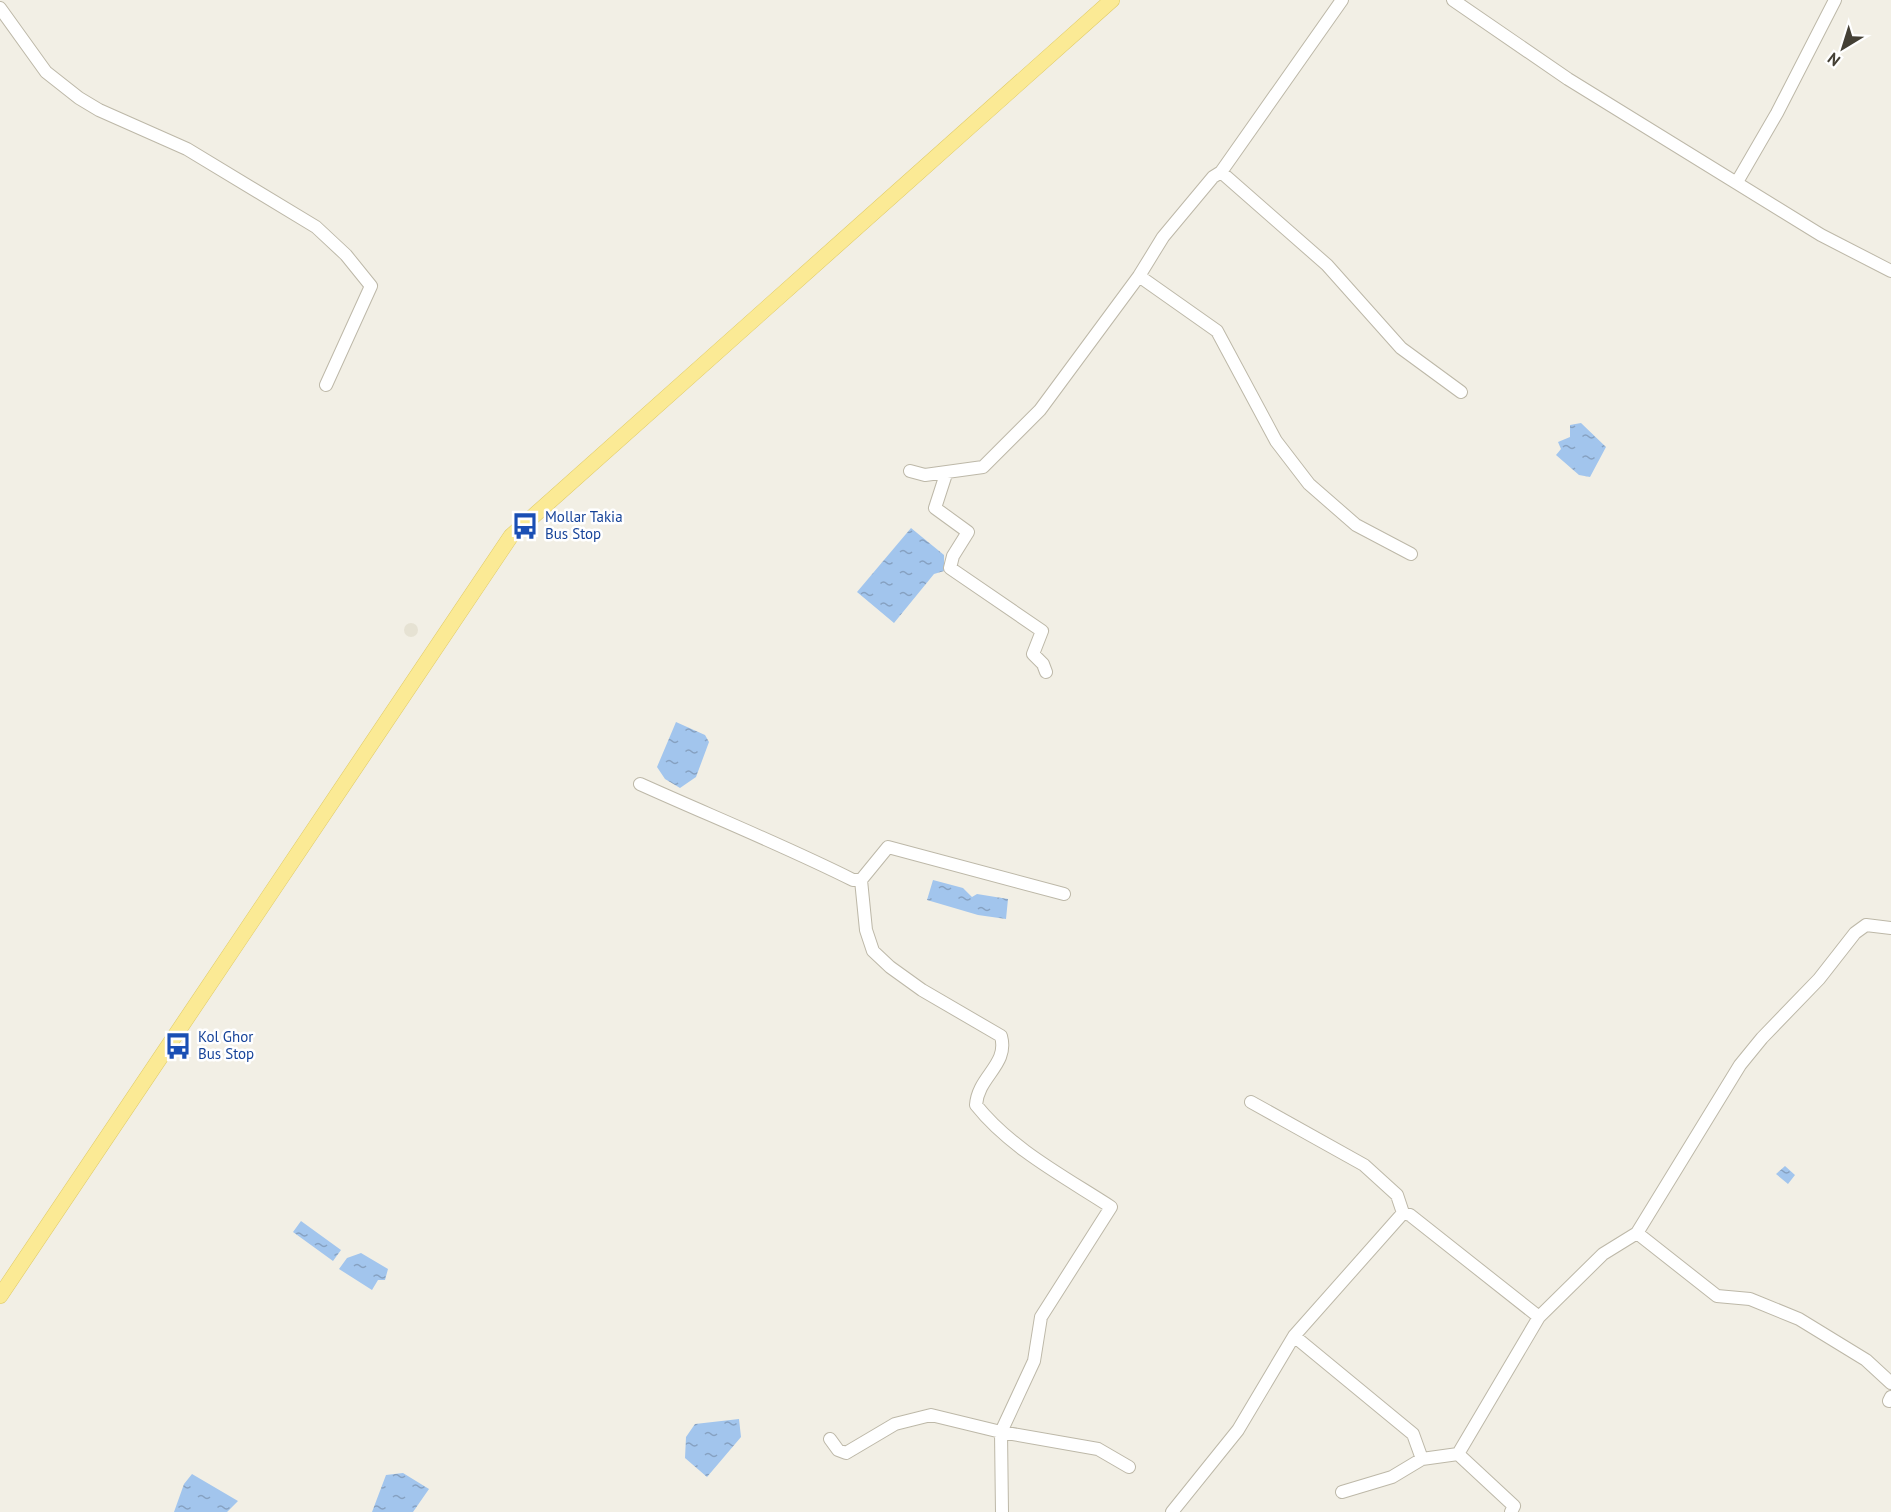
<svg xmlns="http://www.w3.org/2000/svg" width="1891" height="1512" font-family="'PT Sans',sans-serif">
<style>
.residential{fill:#e6e2d3}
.water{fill:url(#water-ripples)}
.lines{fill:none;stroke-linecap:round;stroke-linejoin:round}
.minor-casing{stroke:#bdb8a8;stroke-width:14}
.major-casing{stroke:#dfca65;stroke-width:16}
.minor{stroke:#fff;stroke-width:12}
.major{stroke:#fbea95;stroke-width:15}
.labels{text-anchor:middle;stroke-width:5;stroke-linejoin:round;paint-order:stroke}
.transit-label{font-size:15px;fill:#164399;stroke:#fff;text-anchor:start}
</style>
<defs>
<pattern id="water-ripples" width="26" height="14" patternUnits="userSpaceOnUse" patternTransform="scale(1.5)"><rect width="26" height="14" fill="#a2c5ed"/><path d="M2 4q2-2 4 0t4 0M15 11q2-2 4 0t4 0" fill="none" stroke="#86a1c1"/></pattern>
</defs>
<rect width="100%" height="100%" fill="#f2efe5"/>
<path class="residential" d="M404 630a7 7 0 1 1 14 0a7 7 0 1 1-14 0Z"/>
<path class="water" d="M 1581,423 L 1606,447 L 1590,477 L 1579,475 L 1556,455 L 1561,449 L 1558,442 L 1570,437 L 1570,425 Z
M 911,528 L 944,555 L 944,571 L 934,574 L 894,623 L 857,592 Z
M 676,722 L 705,735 L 709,742 L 696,777 L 680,788 L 665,779 L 657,767 Z
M 933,880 L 963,888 L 972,897 L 977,894 L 1008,899 L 1006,919 L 978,915 L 927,900 Z
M 1785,1166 L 1795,1175 L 1788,1184 L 1776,1174 Z
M 301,1221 L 341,1250 L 333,1261 L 293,1232 Z
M 361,1253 L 388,1269 L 385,1280 L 378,1280 L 372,1290 L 339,1269 L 347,1258 Z
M 739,1419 L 741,1437 L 707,1477 L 685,1458 L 686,1437 L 695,1424 Z
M 403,1473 L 429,1489 L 413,1512 L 372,1512 L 386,1475 Z
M 192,1474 L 238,1501 L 227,1512 L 174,1512 L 184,1484 Z"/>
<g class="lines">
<defs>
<path id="minor" d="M 1453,0 L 1568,79 L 1821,235 L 1891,271
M 0,8 L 46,72 L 79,98 L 99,110 L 187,149 L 316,227 L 346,255 L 371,286 L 326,385
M 1221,172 L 1327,265 L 1401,348 L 1461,392
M 1737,182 L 1777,113 L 1835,0
M 1139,276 L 1217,331 L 1276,441 L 1309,484 L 1356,525 L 1411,554
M 910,471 L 925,475 L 983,467 L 1040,410 L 1139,276 L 1163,237 L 1213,177 L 1221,172 L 1342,0
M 946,474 L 935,508 L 968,532 L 953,556 L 950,568 L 1042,631 L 1033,654 L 1043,664 L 1046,672
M 640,784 C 711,816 783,845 853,880 L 861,880
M 1251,1102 L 1364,1165 L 1397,1195 L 1403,1213
M 1637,1233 L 1717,1296 L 1750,1299 L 1799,1319 L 1866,1360 L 1891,1383
M 1294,1336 L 1413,1434 L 1422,1459
M 1889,1401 L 1891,1397
M 830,1439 L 838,1450 L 846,1453 L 895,1424 L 931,1415 L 1001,1432 L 1098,1449 L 1129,1467
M 1458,1454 L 1539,1317 L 1603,1254 L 1637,1233 L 1740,1065 L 1762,1038 L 1819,979 L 1855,933 L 1866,925 L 1891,928
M 1342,1492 L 1392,1477 L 1422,1459 L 1458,1454 L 1514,1506 L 1511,1512
M 1002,1512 L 1001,1432 L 1034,1361 L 1041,1317 L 1111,1207 C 1065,1177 1011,1149 976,1105 C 978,1076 1009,1065 1001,1036 L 922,990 L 890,967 L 873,951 L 866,930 L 861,880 L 888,847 L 1064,894
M 1172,1512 L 1238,1430 L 1294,1336 L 1403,1213 L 1410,1215 L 1539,1317"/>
<path id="major" d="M 0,1296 L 511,536 L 1112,0"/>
</defs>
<use href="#minor" class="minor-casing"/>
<use href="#major" class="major-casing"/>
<use href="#minor" class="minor"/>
<use href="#major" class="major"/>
</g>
<defs>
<symbol id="bus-bare" viewBox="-9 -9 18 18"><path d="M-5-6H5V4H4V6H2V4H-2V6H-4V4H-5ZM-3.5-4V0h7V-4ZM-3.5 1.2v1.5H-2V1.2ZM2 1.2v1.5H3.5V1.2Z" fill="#1a4fb4" stroke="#fff" stroke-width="2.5" paint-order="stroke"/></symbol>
</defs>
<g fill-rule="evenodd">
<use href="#bus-bare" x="506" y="507" width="38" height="38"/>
<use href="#bus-bare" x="159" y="1027" width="38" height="38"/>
</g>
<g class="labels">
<g class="transit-label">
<text x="545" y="522">Mollar Takia<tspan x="545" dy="17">Bus Stop</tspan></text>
<text x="198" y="1042">Kol Ghor<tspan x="198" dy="17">Bus Stop</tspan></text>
</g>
</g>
<g transform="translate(1843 48) rotate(218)" stroke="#ffffff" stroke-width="4.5" paint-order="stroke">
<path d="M0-4.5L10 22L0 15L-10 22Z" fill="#444035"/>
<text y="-9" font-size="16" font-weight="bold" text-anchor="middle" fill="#444035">N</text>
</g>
</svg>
